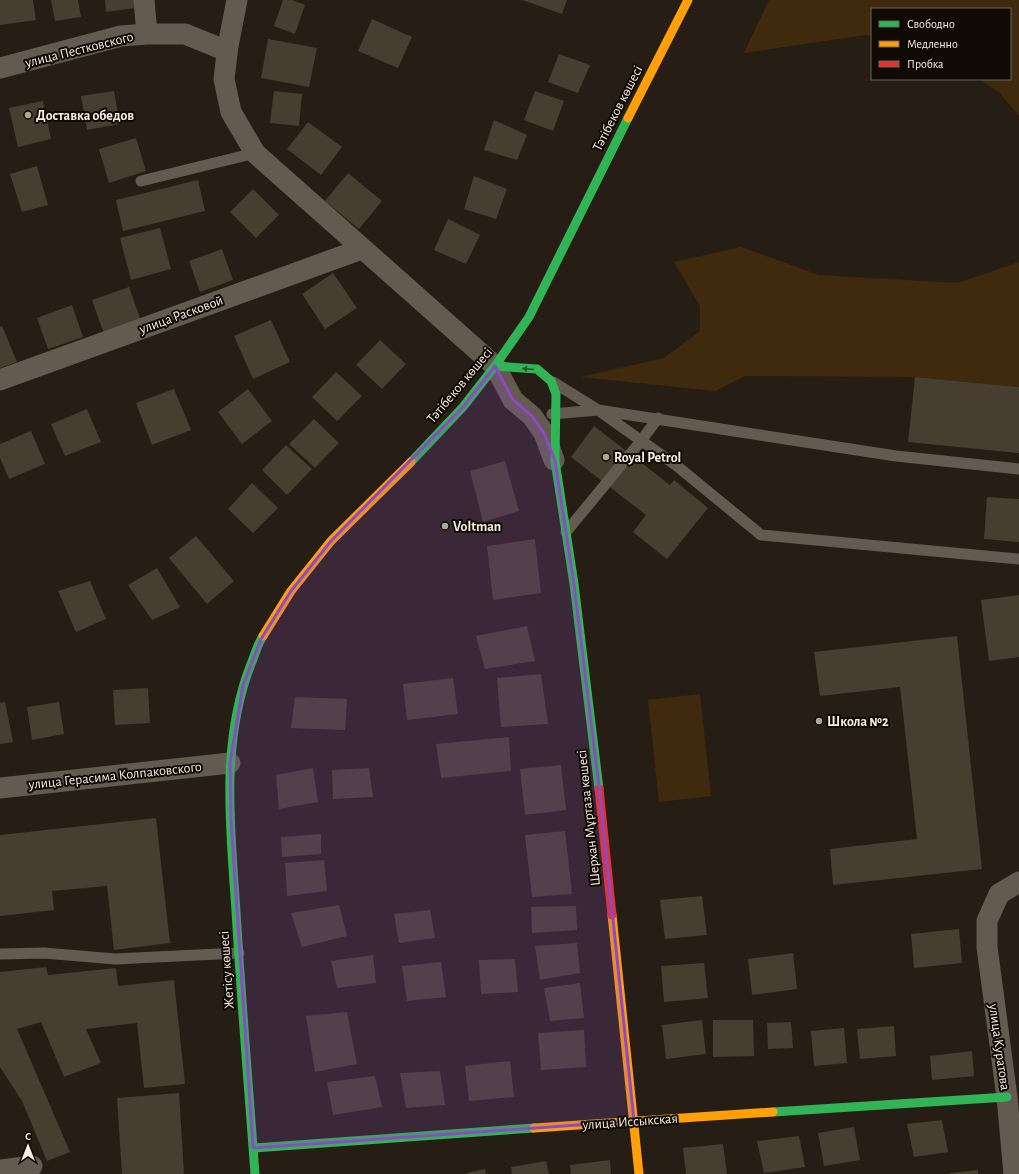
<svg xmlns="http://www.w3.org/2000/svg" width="1019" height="1174" font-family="'Alegreya Sans',sans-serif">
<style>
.green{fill:#3f2a0e}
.building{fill:#473d30}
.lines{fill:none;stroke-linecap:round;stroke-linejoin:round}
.lane{stroke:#635b50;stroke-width:11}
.street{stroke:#635b50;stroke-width:21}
.fast{stroke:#30b455;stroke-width:9}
.slow{stroke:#ff9f0a;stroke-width:9}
.jam{stroke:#e5322d;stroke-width:9}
.oneway{fill:#205f2c}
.marked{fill:#8e49c4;fill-opacity:0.2;stroke:#8e49c4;stroke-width:3;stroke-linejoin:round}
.poi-dot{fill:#aea59a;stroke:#100a04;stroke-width:1.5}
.labels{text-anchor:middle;stroke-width:4;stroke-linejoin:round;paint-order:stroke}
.street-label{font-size:14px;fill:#f7ede2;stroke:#100a04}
.poi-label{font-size:14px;font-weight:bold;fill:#f7ede2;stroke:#100a04;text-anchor:start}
</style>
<rect width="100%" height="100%" fill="#261e14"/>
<path class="green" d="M 769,0 L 1019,0 L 1019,116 L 999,92 L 979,79 L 1010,79 L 1010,9 L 872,9 L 872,37 L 865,35 L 744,53 Z
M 741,247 L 819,275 L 958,283 L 1019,262 L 1019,387 L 915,377 L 745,376 L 715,391 L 581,377 L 664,358 L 700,331 L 700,306 L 674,262 Z
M 700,694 L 711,796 L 659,802 L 648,700 Z"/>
<path class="building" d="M 0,0 L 33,0 L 36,20 L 0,25 Z
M 51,0 L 78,0 L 81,17 L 55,21 Z
M 105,0 L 134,0 L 135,8 L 106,12 Z
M 283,0 L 292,0 L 305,5 L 295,34 L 274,26 Z
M 522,0 L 567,0 L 562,14 Z
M 372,19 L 412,37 L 398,68 L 358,51 Z
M 268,39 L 317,48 L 309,87 L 261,78 Z
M 559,54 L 590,65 L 578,93 L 548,82 Z
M 114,91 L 120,124 L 87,130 L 81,96 Z
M 274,91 L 302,94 L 299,126 L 270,123 Z
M 535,91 L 564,101 L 553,131 L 524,120 Z
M 43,101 L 51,139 L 18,147 L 9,108 Z
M 494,120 L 527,135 L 517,160 L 484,150 Z
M 308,122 L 342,147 L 321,175 L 287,149 Z
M 136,138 L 146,171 L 109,183 L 99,149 Z
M 37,166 L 48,205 L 22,212 L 10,174 Z
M 348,173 L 382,201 L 359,229 L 325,201 Z
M 474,176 L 507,189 L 496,219 L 464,209 Z
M 198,180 L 205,211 L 123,231 L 116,200 Z
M 253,189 L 279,215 L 256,238 L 230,212 Z
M 448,219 L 480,235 L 466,264 L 434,250 Z
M 160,228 L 171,269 L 131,280 L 120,238 Z
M 222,249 L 233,280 L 200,292 L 189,261 Z
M 333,273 L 357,308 L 325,329 L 302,294 Z
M 129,287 L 141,321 L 104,334 L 92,300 Z
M 72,305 L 83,337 L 48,349 L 37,318 Z
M 271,320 L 290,362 L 253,379 L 234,336 Z
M 2,326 L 17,362 L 0,368 L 0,327 Z
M 380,340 L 406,364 L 382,389 L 356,365 Z
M 336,372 L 362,396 L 337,421 L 312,397 Z
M 915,377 L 1019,387 L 1019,453 L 908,442 Z
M 174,389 L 191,430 L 152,445 L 136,403 Z
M 248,389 L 272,421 L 242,444 L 218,412 Z
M 87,409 L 101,442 L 65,456 L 51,424 Z
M 314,419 L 339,443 L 315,468 L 289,444 Z
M 594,426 L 670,485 L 674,480 L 708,508 L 667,559 L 633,532 L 646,515 L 571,457 Z
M 31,431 L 45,464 L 9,479 L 0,458 L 0,444 Z
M 286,445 L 312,469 L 287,495 L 262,470 Z
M 505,461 L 519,511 L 483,522 L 470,471 Z
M 252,483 L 278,508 L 253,533 L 228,509 Z
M 987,497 L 1019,499 L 1019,542 L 984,539 Z
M 196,536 L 234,581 L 207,604 L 169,558 Z
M 535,539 L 541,593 L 493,600 L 487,546 Z
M 157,568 L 180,607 L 152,620 L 128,585 Z
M 90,581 L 106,619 L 76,632 L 58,591 Z
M 1019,595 L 1019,657 L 989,661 L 981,600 Z
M 527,626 L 535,661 L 485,669 L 476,636 Z
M 957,636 L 982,869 L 833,885 L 830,849 L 917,839 L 900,687 L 820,696 L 814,652 Z
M 541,674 L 548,724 L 501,727 L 497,678 Z
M 453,678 L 458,714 L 407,720 L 403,684 Z
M 148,688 L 150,723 L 115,725 L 113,690 Z
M 295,697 L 347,699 L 345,730 L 291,728 Z
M 5,702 L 13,742 L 0,744 L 0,703 Z
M 59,702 L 64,734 L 32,740 L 27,707 Z
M 509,737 L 511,771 L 441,778 L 436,744 Z
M 561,765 L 566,810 L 525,815 L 520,769 Z
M 313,768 L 318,802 L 279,809 L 276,775 Z
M 369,768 L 373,797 L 333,799 L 332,770 Z
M 156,818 L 170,943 L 114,950 L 107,886 L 52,891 L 54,910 L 0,916 L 0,835 Z
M 565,831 L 572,894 L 532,897 L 525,835 Z
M 321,834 L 321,854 L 282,857 L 281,837 Z
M 324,860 L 327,891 L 287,896 L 285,863 Z
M 702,896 L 707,935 L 665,939 L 660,900 Z
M 339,905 L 347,936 L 302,947 L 291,913 Z
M 576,906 L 577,930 L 532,933 L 531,907 Z
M 430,910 L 435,938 L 399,943 L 394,914 Z
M 959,929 L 962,963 L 914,968 L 911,934 Z
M 577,943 L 580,973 L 540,980 L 535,946 Z
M 793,953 L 797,989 L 752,995 L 748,959 Z
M 373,955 L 376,983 L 337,988 L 331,961 Z
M 515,959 L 518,992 L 481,994 L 479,960 Z
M 441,962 L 446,997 L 407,1001 L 402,966 Z
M 704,963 L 708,998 L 664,1002 L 661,966 Z
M 46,967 L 48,975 L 116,968 L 118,986 L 174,980 L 185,1084 L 144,1088 L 137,1023 L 86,1029 L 101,1063 L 64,1077 L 41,1022 L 17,1029 L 70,1152 L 47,1161 L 22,1101 L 0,1067 L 0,972 Z
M 580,983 L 584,1018 L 550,1021 L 544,988 Z
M 347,1012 L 357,1064 L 315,1072 L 306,1016 Z
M 702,1020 L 706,1054 L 666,1059 L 662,1025 Z
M 713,1020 L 753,1020 L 754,1056 L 713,1057 Z
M 791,1022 L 793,1048 L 768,1049 L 767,1023 Z
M 894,1026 L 896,1056 L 860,1059 L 857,1029 Z
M 844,1028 L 847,1063 L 814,1066 L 811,1031 Z
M 584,1030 L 586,1067 L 541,1070 L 538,1033 Z
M 972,1051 L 974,1076 L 932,1080 L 930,1056 Z
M 510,1061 L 514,1097 L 469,1101 L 465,1066 Z
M 440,1071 L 445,1105 L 406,1108 L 400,1073 Z
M 375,1076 L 382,1107 L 333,1115 L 327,1082 Z
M 179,1093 L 184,1174 L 122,1174 L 117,1098 Z
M 942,1120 L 948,1152 L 914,1157 L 907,1124 Z
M 854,1127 L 860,1160 L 824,1166 L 818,1133 Z
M 799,1136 L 805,1167 L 764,1173 L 757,1141 Z
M 723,1144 L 727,1174 L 686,1174 L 683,1148 Z
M 610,1160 L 611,1174 L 571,1174 L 570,1165 Z
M 546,1161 L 549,1174 L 512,1174 L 511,1167 Z
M 485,1169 L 486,1174 L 467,1174 L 467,1173 Z
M 978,1170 L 978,1174 L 950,1174 L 950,1173 Z"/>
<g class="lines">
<path class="lane" d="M 141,181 L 255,153
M 553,382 L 598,410 L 677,466 L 761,535 L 1019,559
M 552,414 L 598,410 L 896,456 L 1019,469
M 566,532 L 641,441 L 658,418
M 0,954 L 44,953 L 115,959 L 239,953"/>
<path class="street" d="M 144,0 L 147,34
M 237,0 L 228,46 L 224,79 L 231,112 L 255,153 L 495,366 L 513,400 L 532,416 L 544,433 L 554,460
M 0,68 L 121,36 L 147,34 L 185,34 L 227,51
M 0,380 L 362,249
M 0,788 L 230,763
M 0,1170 L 32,1166
M 1014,1174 L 1007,1097 L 987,947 L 987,921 L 999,894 L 1019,882"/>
<path class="fast" d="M 495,366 L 537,369 L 551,381 L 556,394 L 555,461 L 574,584 L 599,789
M 411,462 L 463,407 L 495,366 L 529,317 L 628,118
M 773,1112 L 1007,1097
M 253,1148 L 534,1128
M 255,1174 C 249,1092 242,1009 237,927 C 232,840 218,748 251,664 C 255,655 257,645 263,636"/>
<path class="slow" d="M 628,118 L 688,0
M 263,636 L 291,591 L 331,541 L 411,462
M 612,915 L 639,1174
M 534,1128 L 773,1112"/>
<path class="jam" d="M 599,789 L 612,915"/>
</g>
<defs><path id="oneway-solid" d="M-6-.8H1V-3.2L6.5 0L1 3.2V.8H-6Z"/></defs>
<use class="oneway" href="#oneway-solid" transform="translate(528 369) rotate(-175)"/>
<path class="marked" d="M 495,366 L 513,400 L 532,416 L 544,433 L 555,461 L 574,584 L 600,794 L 634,1121 L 253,1148 L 231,820 L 230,763 L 243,685 L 261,639 L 291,591 L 331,541 L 463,407 Z"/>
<g class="poi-dot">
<circle cx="28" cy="115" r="4"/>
<circle cx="606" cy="457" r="4"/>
<circle cx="445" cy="526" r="4"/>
<circle cx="819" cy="721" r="4"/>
</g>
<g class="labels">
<g class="street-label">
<text transform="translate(79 49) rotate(-14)" y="5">улица Пестковского</text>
<text transform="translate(617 108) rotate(-63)" y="5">Тәтібеков көшесі</text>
<text transform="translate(181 314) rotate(-20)" y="5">улица Расковой</text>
<text transform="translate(459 385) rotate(-50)" y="5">Тәтібеков көшесі</text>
<text transform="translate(115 775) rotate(-6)" y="5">улица Герасима Колпаковского</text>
<text transform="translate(588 818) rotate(-96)" y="5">Шерхан Мұртаза көшесі</text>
<text transform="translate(226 970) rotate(-94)" y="5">Жетісу көшесі</text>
<text transform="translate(1000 1047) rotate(82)" y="5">улица Куратова</text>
<text transform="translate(630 1121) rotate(-4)" y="5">улица Иссыкская</text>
</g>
<g class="poi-label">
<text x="36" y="120">Доставка обедов</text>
<text x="614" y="462">Royal Petrol</text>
<text x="453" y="531">Voltman</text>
<text x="827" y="726">Школа №2</text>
</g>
</g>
<rect x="871" y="8" width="140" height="72" fill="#100a04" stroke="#6c655d"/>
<rect x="879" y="21" width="20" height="6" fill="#30b455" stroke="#6c655d"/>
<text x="907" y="28" font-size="12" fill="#f7ede2">Свободно</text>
<rect x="879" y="41" width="20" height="6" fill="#ff9f0a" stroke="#6c655d"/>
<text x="907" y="48" font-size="12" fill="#f7ede2">Медленно</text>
<rect x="879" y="61" width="20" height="6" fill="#e5322d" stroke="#6c655d"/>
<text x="907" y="68" font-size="12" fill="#f7ede2">Пробка</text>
<g transform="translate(28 1146)" stroke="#100a04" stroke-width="3" paint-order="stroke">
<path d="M0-3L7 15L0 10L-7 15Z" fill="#f7ede2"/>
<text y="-6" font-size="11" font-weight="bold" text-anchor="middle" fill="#f7ede2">С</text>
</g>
</svg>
